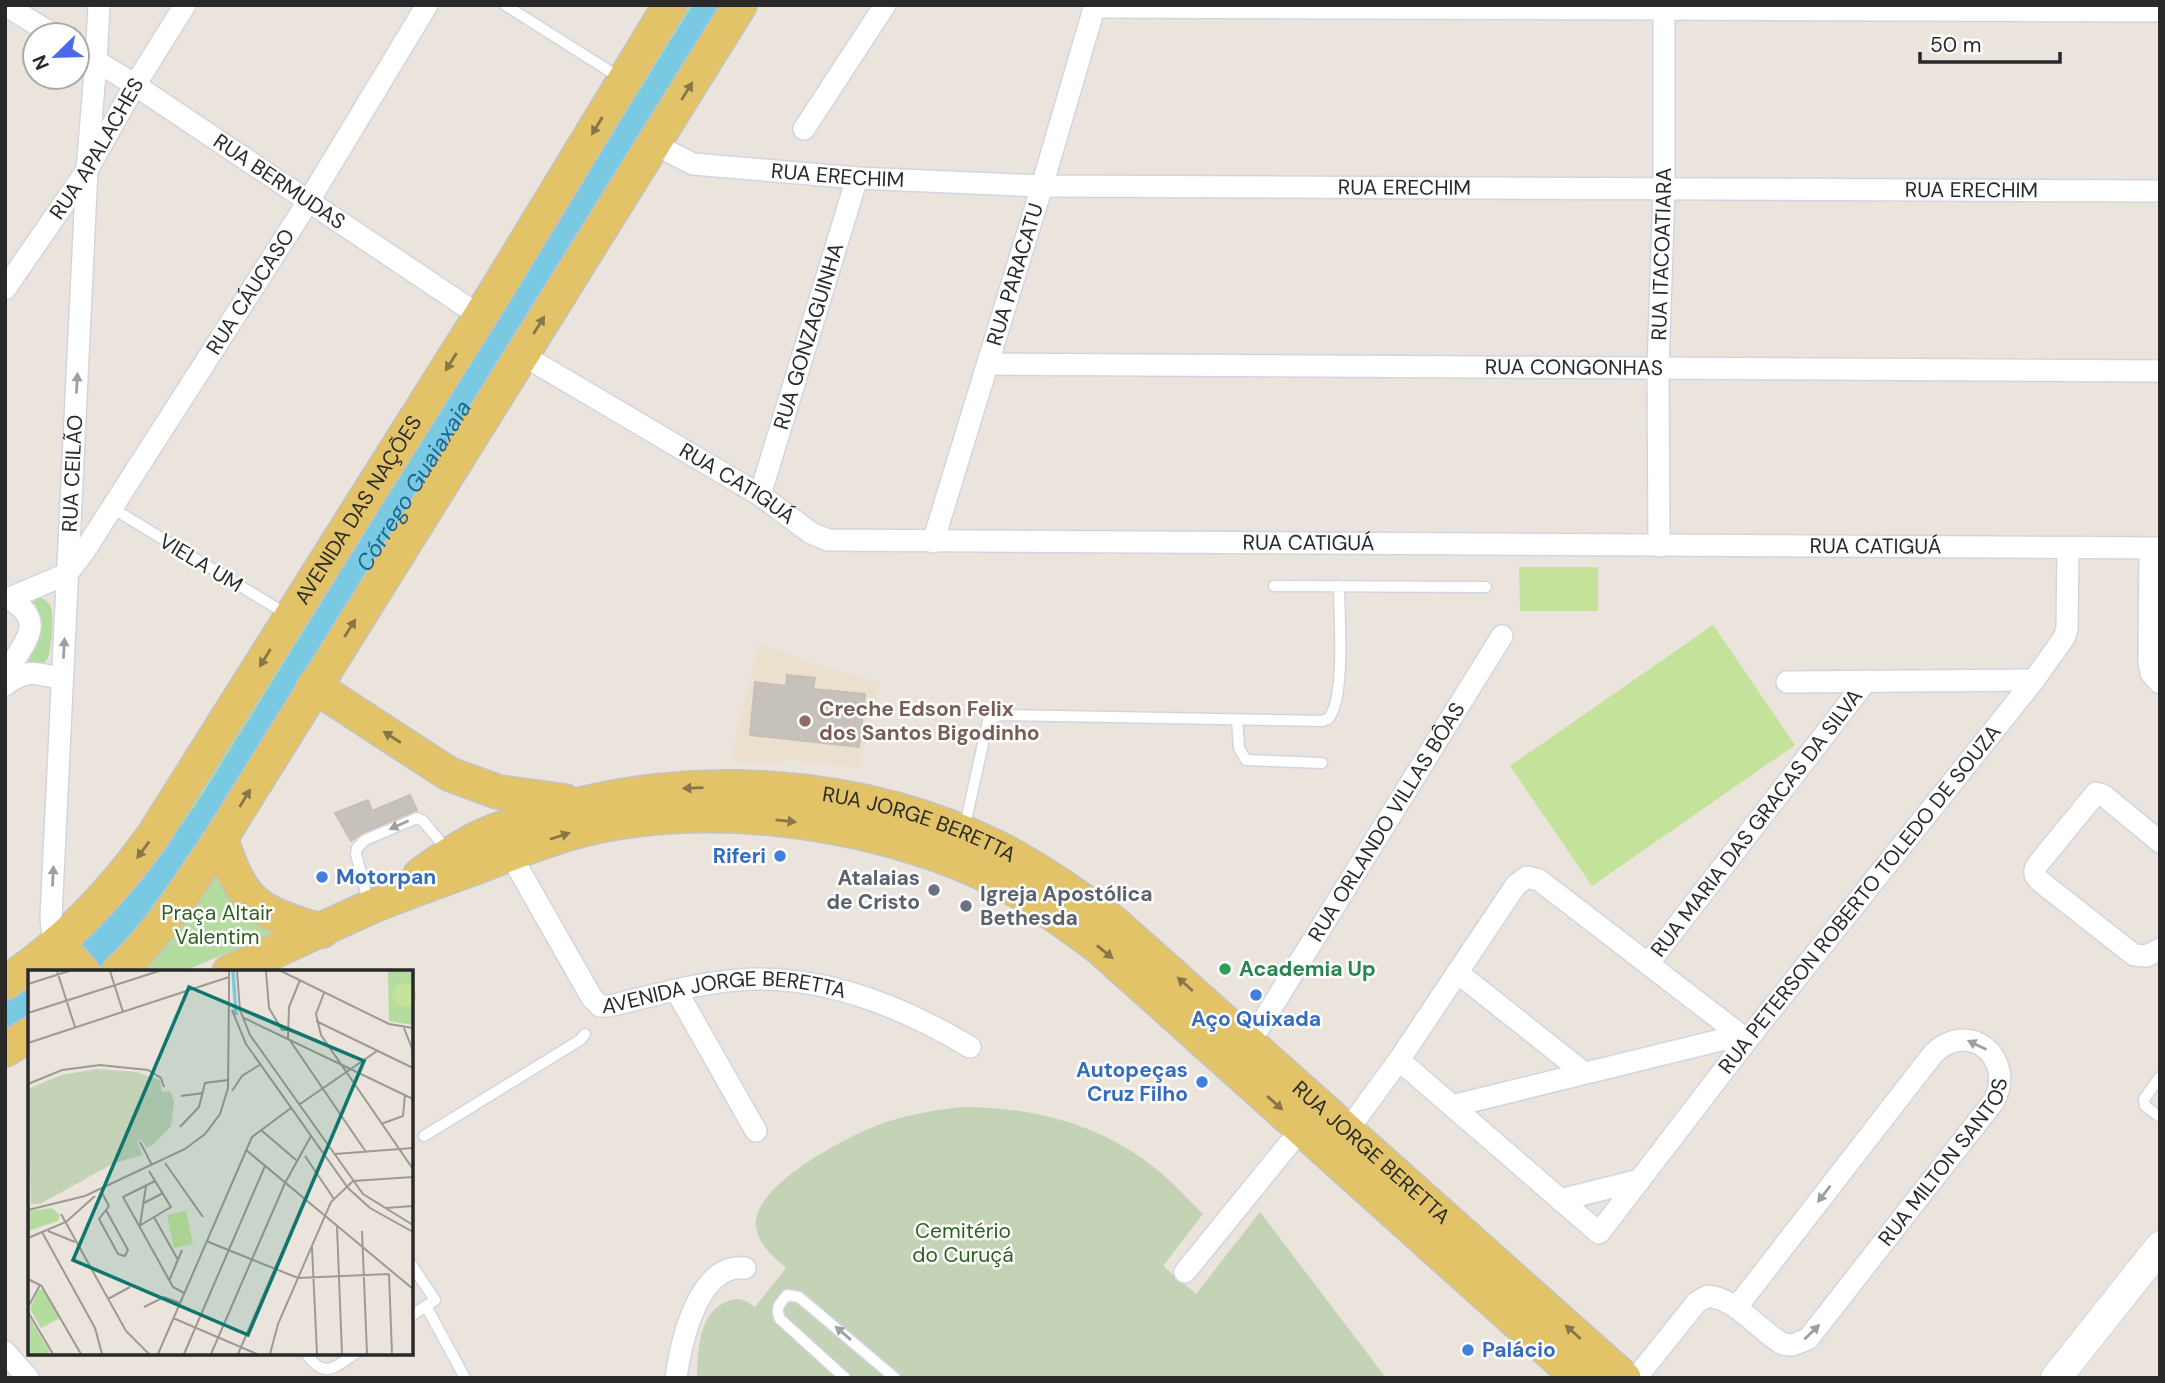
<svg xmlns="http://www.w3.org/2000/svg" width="2165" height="1383" font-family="'DM Sans',sans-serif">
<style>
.education{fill:#eae0cd}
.green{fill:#b4dc9e}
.cemetery{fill:#c4d2b5}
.pitch{fill:#c5e29a}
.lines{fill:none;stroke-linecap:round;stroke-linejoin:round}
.river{stroke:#79c9e3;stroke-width:33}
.building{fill:#c6c2bb;stroke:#c5bfb6;stroke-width:2}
.lane-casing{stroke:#d2d5e1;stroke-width:13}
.street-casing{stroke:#d2d5e1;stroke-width:24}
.secondary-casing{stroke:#d2d5e1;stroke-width:32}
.primary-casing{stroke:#c3c3c3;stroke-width:36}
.lane{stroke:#fff;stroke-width:10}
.street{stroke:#fff;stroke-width:21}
.secondary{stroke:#fff;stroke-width:30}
.primary{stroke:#e3c368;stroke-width:33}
.oneway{fill:#867648}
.oneway2{fill:#9f9f9f}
.education-dot{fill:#8d6e63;stroke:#fff;stroke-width:2.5}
.shop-dot{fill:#3f7fe0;stroke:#fff;stroke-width:2.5}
.worship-dot{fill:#6b7280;stroke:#fff;stroke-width:2.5}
.leisure-dot{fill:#2e9e5b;stroke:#fff;stroke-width:2.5}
.labels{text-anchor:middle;stroke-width:5;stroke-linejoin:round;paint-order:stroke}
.street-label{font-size:21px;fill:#292929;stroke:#fff}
.education-label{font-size:21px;font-weight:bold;fill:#785e54;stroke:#fff;text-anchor:start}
.shop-label{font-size:21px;font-weight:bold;fill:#366cbe;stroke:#fff;text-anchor:end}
.worship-label{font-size:21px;font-weight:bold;fill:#5b616d;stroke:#fff;text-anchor:end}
.park-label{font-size:21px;fill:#2f5f20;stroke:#fff}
.leisure-label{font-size:21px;font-weight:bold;fill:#27864d;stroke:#fff;text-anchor:start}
.water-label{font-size:23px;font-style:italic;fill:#1a688d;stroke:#fff}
.inset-river{fill:none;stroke:#79c9e3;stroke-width:3.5}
.inset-road{fill:none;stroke:#9d9994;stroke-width:2}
.view{fill:#0f766e;fill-opacity:0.15;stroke:#0f766e;stroke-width:3.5}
.inset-edge{fill:none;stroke:#292929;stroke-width:3.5}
</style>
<rect width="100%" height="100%" fill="#eae4dc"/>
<path class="education" d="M 759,643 L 813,663 L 880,683 L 859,768 L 785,759 L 777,764 L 730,760 Z"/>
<path class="green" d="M 688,5 L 704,5 L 520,301 L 508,294 Z
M 504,301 L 516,309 L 203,812 L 143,892 L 96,941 L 95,929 Z
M 39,597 C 44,599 49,602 51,607 C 54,616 52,655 46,661 C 40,667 32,665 25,665 L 27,599 Z
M 218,871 L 284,929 L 182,972 L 137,972 Z"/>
<path class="cemetery" d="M 962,1107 C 1032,1107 1101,1124 1156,1169 C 1173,1182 1187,1199 1203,1214 L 1163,1266 L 1196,1294 L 1260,1212 L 1386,1378 L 697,1378 C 698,1353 698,1315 724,1303 C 737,1296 743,1299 755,1307 L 786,1268 C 773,1256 758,1245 756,1226 C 752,1186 846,1137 878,1125 C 905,1115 933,1110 962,1107 Z"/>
<path class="pitch" d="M 1519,567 L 1598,567 L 1598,611 L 1520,611 Z
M 1713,625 L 1795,745 L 1592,886 L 1510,766 Z"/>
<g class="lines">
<g class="river">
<path id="s1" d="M 94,952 L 148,897 L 209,815 L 712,5"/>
<path d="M 5,1019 L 30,1004"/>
</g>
</g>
<path class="building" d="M 787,675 L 815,678 L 813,689 L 865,694 L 859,747 L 750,735 L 755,682 L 786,686 Z
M 410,795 L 417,810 L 362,833 L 351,841 L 335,813 L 368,800 L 372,811 Z"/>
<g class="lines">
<defs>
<path id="lane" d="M 505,5 L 622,79
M 112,508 L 288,615
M 1274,586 L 1486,587
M 1237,720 L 1239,748 L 1246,760 L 1322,763
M 964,830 L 988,721 L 999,715 L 1322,721 L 1328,719 C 1346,699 1339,615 1339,586
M 369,905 L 356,854 L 357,848 L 365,840 L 417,818 L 423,821 L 448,851
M 2160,1077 L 2144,1099 L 2145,1106 L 2160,1117
M 424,1136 L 580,1040 L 585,1034
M 411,1264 L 435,1300 L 411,1316
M 426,1306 L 465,1378
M 306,1353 C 324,1380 334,1368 356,1353
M 845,1378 L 780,1319 C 775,1309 779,1304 787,1295 L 799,1297 L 895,1378"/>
<g id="street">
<path d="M 5,5 L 54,35"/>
<path d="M 1094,7 L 2160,11"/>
<path id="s2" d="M 77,49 L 135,85 L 480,316"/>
<path d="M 804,129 L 885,5"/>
<path id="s3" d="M 654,144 L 693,164 L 857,178 L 1042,186 L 2160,191"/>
<path id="s4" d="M 5,289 L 87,170 L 135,85 L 185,5"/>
<path id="s5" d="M 521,354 L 760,495 L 811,533 L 828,540 L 2160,548"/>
<path id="s6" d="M 988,364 L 2160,371"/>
<path id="s7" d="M 760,495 L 857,178"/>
<path id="s8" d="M 933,542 L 1042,186 L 1095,5"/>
<path id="s9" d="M 1659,546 L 1658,368 L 1664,189 L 1664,5"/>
<path d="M 2150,548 L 2149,662 L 2151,673 L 2160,683"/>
<path id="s10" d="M 5,600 L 67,574 L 83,553 L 308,202 L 427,5"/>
<path d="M 5,679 C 16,647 54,624 8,598"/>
<path d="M 1787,682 L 2034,680"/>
<path d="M 5,685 C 27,668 37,673 62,679"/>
<path d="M 2160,842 L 2103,795 L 2096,793 L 2038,864 C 2033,871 2034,876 2041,882 L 2134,955 L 2147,956 L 2160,949"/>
<path id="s11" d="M 510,854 L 592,998 L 600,1006 L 609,1006 C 656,995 703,981 752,979 C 828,977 905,1008 970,1047"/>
<path id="s12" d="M 57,943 L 52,929 L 51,917 L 87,170 L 96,61 L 99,5"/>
<path id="s13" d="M 1648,964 L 1866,681"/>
<path d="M 1458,973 L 1584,1073"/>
<path d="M 676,990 L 756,1131"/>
<path id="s14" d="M 1250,1042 L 1502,636"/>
<path id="s15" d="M 1399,1060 L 1599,1233 L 1747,1040 L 2034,680 L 2064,638 L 2067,629 L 2068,548"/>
<path d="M 1452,1106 L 1741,1035"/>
<path d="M 1348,1130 L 1399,1060 L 1516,885 L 1527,877 L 1539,880 L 1747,1040"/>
<path d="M 1560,1200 L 1640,1180"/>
<path d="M 1185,1272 L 1302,1128"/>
<path d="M 5,1352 L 28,1378"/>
<path d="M 676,1378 C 681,1342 698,1263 745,1268"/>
<path id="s16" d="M 1636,1378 L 1697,1302 L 1708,1296 C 1737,1299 1758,1330 1783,1344 L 1792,1345 L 1808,1339 L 1994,1101 C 2016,1058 1969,1018 1933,1054 L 1736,1308"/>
</g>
<path id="secondary" d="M 2056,1378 L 2160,1247"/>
<g id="primary">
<path d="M 314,686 L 449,774 L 498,792 L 565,801"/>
<path d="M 221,838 C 242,904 257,912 322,931"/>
<path id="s17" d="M 420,875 C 439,861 458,848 478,838 C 501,827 525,820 548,813 C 694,770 861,780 998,848 C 1039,869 1077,896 1114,923 L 1624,1378"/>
<path d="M 57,943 L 83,972"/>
<path d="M 118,972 C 160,934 190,883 221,838 L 740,5"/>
<path d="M 229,972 C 277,951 325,927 373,906 C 407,892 442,880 477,867 C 508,855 539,842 571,833 C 708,794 904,823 1026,896 C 1052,912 1076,930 1100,948 L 1579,1378"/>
<path id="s18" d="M 5,983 C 64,944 112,893 153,836 L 496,291 L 670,5"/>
<path d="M 5,1050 L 30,1034"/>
</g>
</defs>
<use href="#lane" class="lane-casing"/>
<use href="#street" class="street-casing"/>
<use href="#secondary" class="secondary-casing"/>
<use href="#primary" class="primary-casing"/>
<use href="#lane" class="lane"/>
<use href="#street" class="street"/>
<use href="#secondary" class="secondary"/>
<use href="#primary" class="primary"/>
</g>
<defs><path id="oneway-solid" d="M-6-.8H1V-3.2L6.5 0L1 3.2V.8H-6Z" transform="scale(1.75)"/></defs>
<g class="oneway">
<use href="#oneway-solid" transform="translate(687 91) rotate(-58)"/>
<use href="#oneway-solid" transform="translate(597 126) rotate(121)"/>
<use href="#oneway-solid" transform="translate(539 325) rotate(-58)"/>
<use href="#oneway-solid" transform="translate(451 362) rotate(122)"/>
<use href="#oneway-solid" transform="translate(350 628) rotate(-58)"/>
<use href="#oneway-solid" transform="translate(265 658) rotate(122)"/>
<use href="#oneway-solid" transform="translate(392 737) rotate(-147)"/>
<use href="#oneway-solid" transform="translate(693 788) rotate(178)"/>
<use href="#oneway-solid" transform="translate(245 798) rotate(-59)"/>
<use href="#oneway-solid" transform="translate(786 821) rotate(6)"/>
<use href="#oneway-solid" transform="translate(560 836) rotate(-18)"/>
<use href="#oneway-solid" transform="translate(143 850) rotate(126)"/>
<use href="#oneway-solid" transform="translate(1105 952) rotate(39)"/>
<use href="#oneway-solid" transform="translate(1185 984) rotate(-138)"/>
<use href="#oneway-solid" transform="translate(1275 1103) rotate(42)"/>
<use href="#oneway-solid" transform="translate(1573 1332) rotate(-138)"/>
</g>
<g class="oneway2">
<use href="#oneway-solid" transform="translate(77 383) rotate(-87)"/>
<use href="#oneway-solid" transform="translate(64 648) rotate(-87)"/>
<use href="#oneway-solid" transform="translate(399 825) rotate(156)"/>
<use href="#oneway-solid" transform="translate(53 876) rotate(-87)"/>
<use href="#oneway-solid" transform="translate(1977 1045) rotate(-154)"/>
<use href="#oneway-solid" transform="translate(1824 1194) rotate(128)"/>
<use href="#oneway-solid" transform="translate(1812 1332) rotate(-44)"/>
<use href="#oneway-solid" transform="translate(843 1333) rotate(-139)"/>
</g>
<circle class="education-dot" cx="805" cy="721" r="7"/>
<g class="shop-dot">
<circle cx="780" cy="856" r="7"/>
<circle cx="322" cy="877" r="7"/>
<circle cx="1256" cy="995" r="7"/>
<circle cx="1202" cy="1082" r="7"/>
<circle cx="1468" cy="1350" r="7"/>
</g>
<g class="worship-dot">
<circle cx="934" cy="890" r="7"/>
<circle cx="966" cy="906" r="7"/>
</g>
<circle class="leisure-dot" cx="1225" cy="969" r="7"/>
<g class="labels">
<g class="street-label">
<text dy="7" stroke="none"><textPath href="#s4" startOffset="168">RUA APALACHES</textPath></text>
<text dy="7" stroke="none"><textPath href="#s3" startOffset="189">RUA ERECHIM</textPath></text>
<text dy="7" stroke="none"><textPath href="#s2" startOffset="242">RUA BERMUDAS</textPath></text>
<text dy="7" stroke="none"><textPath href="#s3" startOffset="756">RUA ERECHIM</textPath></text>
<text dy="7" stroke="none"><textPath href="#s3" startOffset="1323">RUA ERECHIM</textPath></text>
<text dy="7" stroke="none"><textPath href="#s9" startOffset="292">RUA ITACOATIARA</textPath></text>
<text dy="7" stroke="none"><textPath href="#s8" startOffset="280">RUA PARACATU</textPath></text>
<text dy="7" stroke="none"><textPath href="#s10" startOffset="404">RUA CÁUCASO</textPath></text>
<text dy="7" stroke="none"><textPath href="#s7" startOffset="166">RUA GONZAGUINHA</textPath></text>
<text dy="7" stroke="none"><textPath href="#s6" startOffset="586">RUA CONGONHAS</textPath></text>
<text dy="7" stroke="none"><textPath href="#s12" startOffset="471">RUA CEILÃO</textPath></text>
<text dy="7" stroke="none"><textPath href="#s5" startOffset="252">RUA CATIGUÁ</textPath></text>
<text dy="7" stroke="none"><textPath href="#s18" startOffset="595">AVENIDA DAS NAÇÕES</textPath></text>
<text dy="7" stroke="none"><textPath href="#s5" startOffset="840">RUA CATIGUÁ</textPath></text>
<text dy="7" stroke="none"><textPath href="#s5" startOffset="1407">RUA CATIGUÁ</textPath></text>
<text transform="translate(201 563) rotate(31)" y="7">VIELA UM</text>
<text dy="7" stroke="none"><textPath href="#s14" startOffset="259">RUA ORLANDO VILLAS BÔAS</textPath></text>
<text dy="7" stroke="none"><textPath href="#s13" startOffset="178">RUA MARIA DAS GRACAS DA SILVA</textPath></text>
<text dy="7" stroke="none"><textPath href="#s17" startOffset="522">RUA JORGE BERETTA</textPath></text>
<text dy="7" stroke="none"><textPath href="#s15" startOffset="688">RUA PETERSON ROBERTO TOLEDO DE SOUZA</textPath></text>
<text dy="7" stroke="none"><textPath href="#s11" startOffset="303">AVENIDA JORGE BERETTA</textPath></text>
<text dy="7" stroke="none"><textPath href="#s17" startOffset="1088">RUA JORGE BERETTA</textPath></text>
<text dy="7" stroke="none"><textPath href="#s16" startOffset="450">RUA MILTON SANTOS</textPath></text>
</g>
<g class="education-label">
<text x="819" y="716">Creche Edson Felix<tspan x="819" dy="24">dos Santos Bigodinho</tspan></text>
</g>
<g class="shop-label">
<text x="766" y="863">Riferi</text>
<text x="336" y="884" text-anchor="start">Motorpan</text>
<text x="1256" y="1026" text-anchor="middle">Aço Quixada</text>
<text x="1188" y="1077">Autopeças<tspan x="1188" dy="24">Cruz Filho</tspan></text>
<text x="1482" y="1357" text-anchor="start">Palácio</text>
</g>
<g class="worship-label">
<text x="920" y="885">Atalaias<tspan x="920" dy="24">de Cristo</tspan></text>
<text x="980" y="901" text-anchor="start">Igreja Apostólica<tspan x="980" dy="24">Bethesda</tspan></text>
</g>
<g class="park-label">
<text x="217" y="920">Praça Altair<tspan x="217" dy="24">Valentim</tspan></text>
<text x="963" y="1238">Cemitério<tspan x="963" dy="24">do Curuçá</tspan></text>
</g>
<g class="leisure-label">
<text x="1239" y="976">Academia Up</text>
</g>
<g class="water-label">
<text dy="8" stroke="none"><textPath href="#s1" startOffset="567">Córrego Guaiaxaia</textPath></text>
</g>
</g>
<g transform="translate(28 970)">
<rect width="385" height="385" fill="#eae4dc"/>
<path d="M 360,1 L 385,1 L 385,55 L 361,51 ZM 24,238 L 32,245 L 30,251 L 0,261 L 0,241 ZM 15,319 L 32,348 L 13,358 L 2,339 L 10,320 ZM 1,347 L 22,382 L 18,384 L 0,384 Z" fill="#b4dc9e"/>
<path d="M 69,99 L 109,102 L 132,110 L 134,122 L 142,121 L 146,131 L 143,156 L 126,174 L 118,178 L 114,170 L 109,172 L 115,185 L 86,193 L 12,234 L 3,234 L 0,119 L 33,105 Z" fill="#c4d2b5"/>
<path d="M364 25a12 12 0 1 1 24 0a12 12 0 1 1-24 0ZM 158,241 L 165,274 L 146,278 L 139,245 Z" fill="#c5e29a"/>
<path class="inset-river" d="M 205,1 L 208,45"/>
<path class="inset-road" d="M 29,1 L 47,57M 82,1 L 95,42M 201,1 L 201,25M 209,1 L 212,40 L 222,65 L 335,224 L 385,255M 238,1 L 241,38 L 254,60 L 260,60M 253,1 L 361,54 L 385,58M 0,14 L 41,1M 296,23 L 288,44 L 293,65 L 385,199M 204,40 L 218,74 L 320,218 L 342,238 L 385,262M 0,43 L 131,1M 216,48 L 385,129M 288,51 L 385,98M 376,58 L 385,81M 260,69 L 261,37 L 272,10M 261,69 L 338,182M 0,73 L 201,7M 0,114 L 34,100 L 72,95 L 120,100 L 133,108 L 136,117M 204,121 L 214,106 L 233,94M 153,126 L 175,123M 272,134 L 349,81M 353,154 L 375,146 L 377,125M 152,157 L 171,137 L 177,113 L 200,110M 233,160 L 268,190M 112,172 L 124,195M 218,180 L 385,319M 307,184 L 385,178M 277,186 L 306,229M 137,193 L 175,247M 127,211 L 95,227 L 145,317 L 156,323M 74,223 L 81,236 L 78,240 L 100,280 L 97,286 L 90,284 L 71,249 L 78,240M 116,233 L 135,223M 358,238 L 385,236M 0,240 L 57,226 L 157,179 L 177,164 L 192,144 L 200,118 L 201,22M 33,244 L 98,361 L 121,384M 126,247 L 150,290M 112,255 L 118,216M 111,256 L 143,237 L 121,201M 309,257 L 314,384M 20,261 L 47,272M 334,261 L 339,384M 14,262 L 67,358 L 74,384M 385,264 L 385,300M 0,268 L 38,252 L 67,226M 178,271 L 270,308 L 361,304M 284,277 L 289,384M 361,304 L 364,384M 0,309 L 12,315 L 0,337M 141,311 L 154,280M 13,315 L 53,384M 80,329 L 102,317M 116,337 L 136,327 L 152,333M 0,342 L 25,384M 145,348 L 229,384M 130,384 L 224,167 L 263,138M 156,384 L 237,196M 183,384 L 257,213 L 283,166M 210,384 L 277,229M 242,384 L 250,354 L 303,232 L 325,211 L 385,207"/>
<path class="view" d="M 161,17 L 336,91 L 220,365 L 45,290 Z"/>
<rect width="385" height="385" class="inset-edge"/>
</g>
<rect width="2165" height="1383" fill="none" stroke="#292929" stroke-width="14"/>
<g transform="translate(56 56) rotate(247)"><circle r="33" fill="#ffffff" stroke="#a9a9a9" stroke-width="2"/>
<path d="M0-5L12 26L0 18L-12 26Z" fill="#4b6ce8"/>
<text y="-10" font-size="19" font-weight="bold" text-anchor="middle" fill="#292929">N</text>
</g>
<path d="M1920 52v10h140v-10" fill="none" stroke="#292929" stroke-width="3.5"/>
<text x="1930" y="52" font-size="21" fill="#292929" stroke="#ffffff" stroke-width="5" paint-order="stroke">50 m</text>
</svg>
